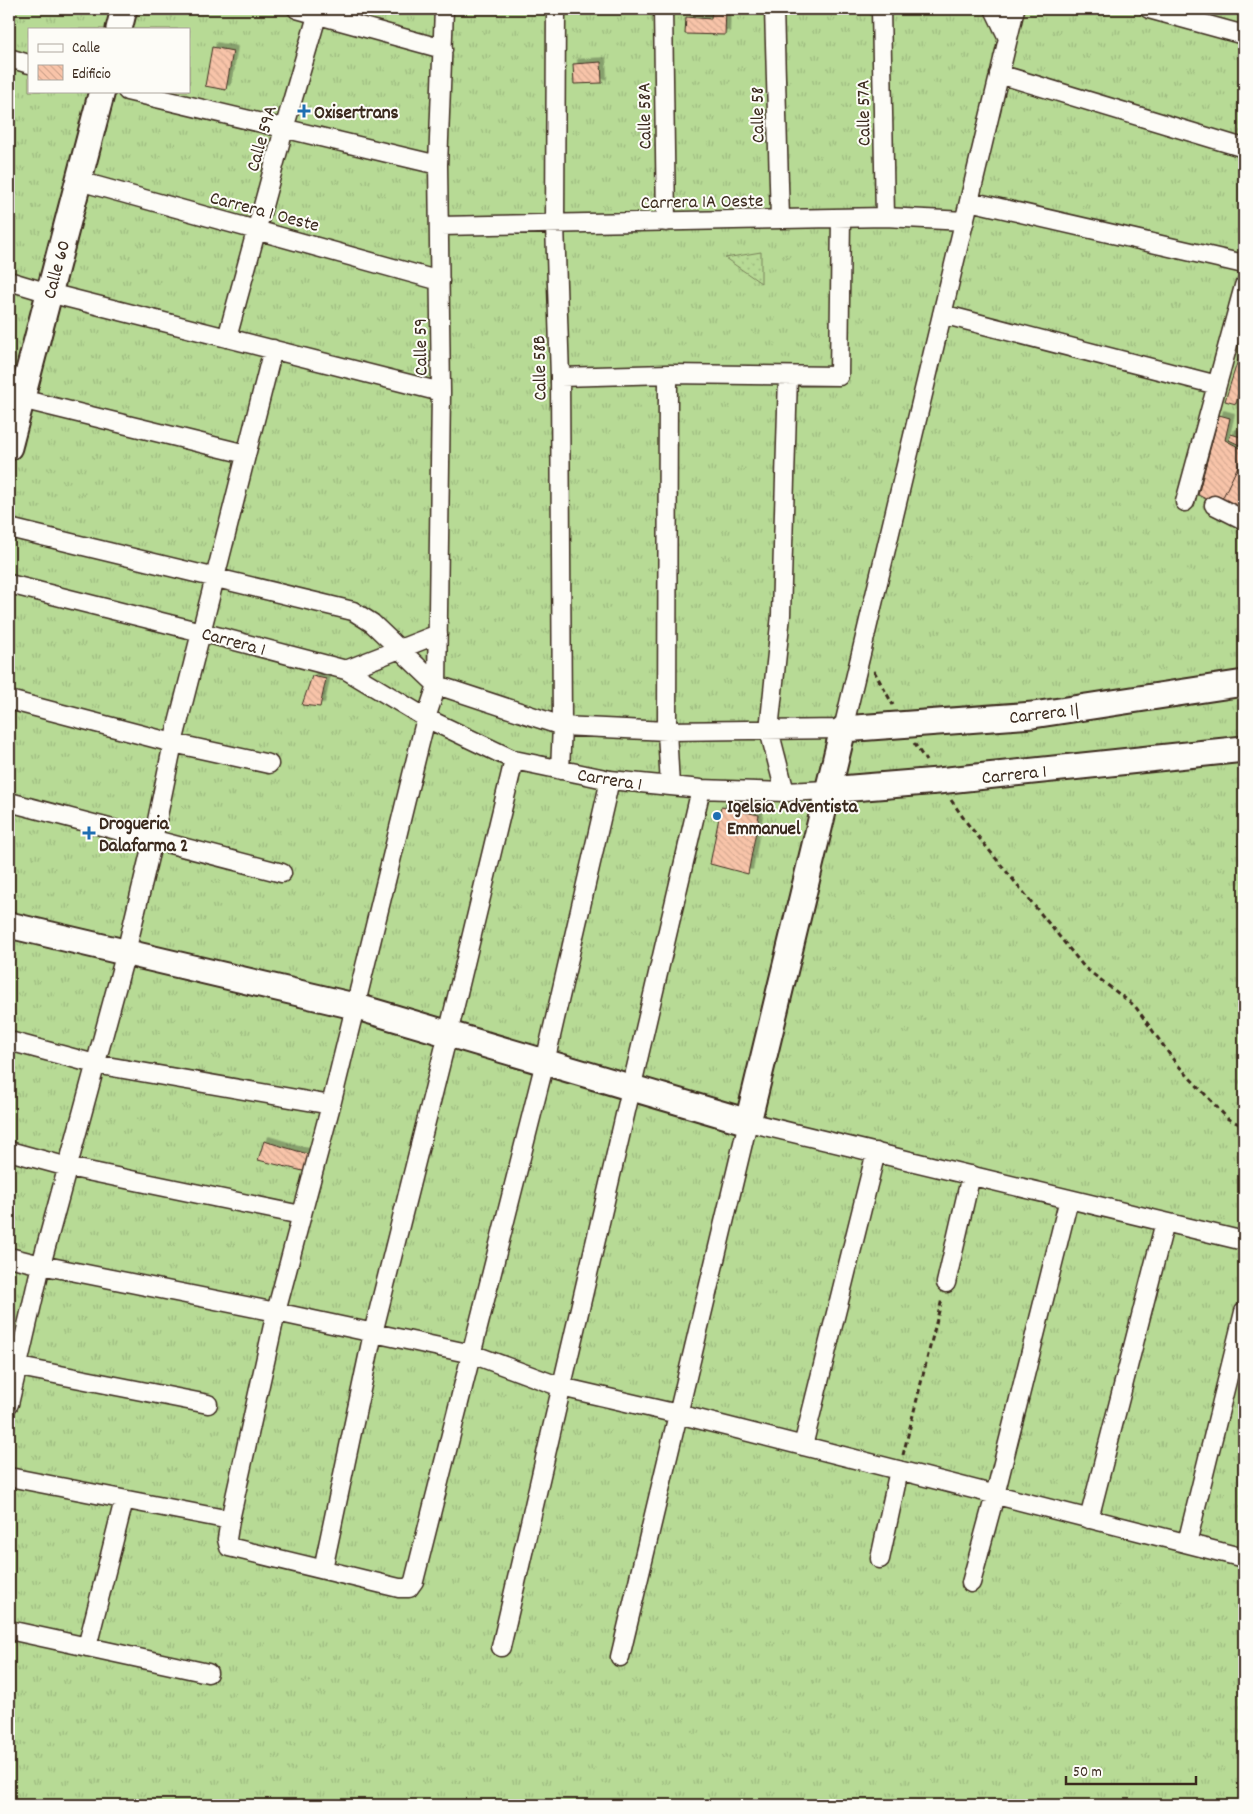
<svg xmlns="http://www.w3.org/2000/svg" width="1253" height="1814" font-family="Dekko,sans-serif">
<style>
.grass{fill:url(#grass-tufts);stroke:#79825a;fill-rule:evenodd}
.park{fill:url(#park-dots);stroke:#79825a}
.lines{fill:none;stroke-linecap:round;stroke-linejoin:round}
.stream{stroke:#658f8e;stroke-width:5}
.building{fill:url(#building-back-hatch);stroke:#3b2a1e;filter:url(#shadow)}
.street-casing{stroke:#3b2a1e;stroke-width:21}
.secondary-casing{stroke:#3b2a1e;stroke-width:29}
.path{stroke:#3b2a1e;stroke-width:3;stroke-dasharray:5 4;stroke-linecap:butt}
.street{stroke:#fdfcf7;stroke-width:18}
.secondary{stroke:#fdfcf7;stroke-width:25}
.poi-dot{fill:#1f6fb2;stroke:#fdfcf7;stroke-width:2}
.labels{text-anchor:middle;stroke-width:4;stroke-linejoin:round;paint-order:stroke}
.poi-label{font-size:19px;font-weight:bold;fill:#3b2a1e;stroke:#fdfcf7;text-anchor:start}
.street-label{font-size:19px;fill:#3b2a1e;stroke:#fdfcf7}
</style>
<defs>
<pattern id="grass-tufts" width="24" height="20" patternUnits="userSpaceOnUse" patternTransform="scale(1.25)"><rect width="24" height="20" fill="#b7da95"/><path d="M3 7l-1-3M5 7V3M7 7l1-3M15 17l-1-3M17 17v-4M19 17l1-3" fill="none" stroke="#9ebb80"/></pattern>
<pattern id="park-dots" width="8" height="8" patternUnits="userSpaceOnUse" patternTransform="scale(1.25)"><rect width="8" height="8" fill="#b7da95"/><path d="M2 2h.1M6 6h.1" fill="none" stroke="#9ebb80" stroke-width="1.8" stroke-linecap="round"/></pattern>
<pattern id="building-back-hatch" width="6" height="6" patternUnits="userSpaceOnUse" patternTransform="scale(1.25)"><rect width="6" height="6" fill="#f8c4a9"/><path d="M-1 5l2 2M0 0l6 6M5-1l2 2" fill="none" stroke="#d6a991"/></pattern>
<filter id="shadow"><feDropShadow dx="4.5" dy="-4.5" stdDeviation="0" flood-color="#0004"/></filter>
</defs>
<rect width="100%" height="100%" fill="#fcebe0"/>
<filter id="ink" filterUnits="userSpaceOnUse"><feTurbulence type="fractalNoise" baseFrequency=".02" numOctaves="2"/><feDisplacementMap in="SourceGraphic" scale="10" xChannelSelector="R" yChannelSelector="G"/><feConvolveMatrix kernelMatrix="1 2 1 2 8 2 1 2 1" color-interpolation-filters="sRGB"/></filter>
<g filter="url(#ink)">
<path class="grass" d="M 9,9 L 1244,9 L 1244,1805 L 9,1805 ZM 29,29 L 189,29 L 189,91 L 29,91 Z"/>
<path class="park" d="M 761,252 L 761,283 L 725,258 Z"/>
<g class="lines">
<path class="stream" d="M 1174,1805 L 1180,1805"/>
</g>
<path class="building" d="M 712,9 L 726,9 L 725,35 L 685,34 L 686,17 L 711,19 Z
M 212,47 L 233,51 L 226,90 L 205,86 Z
M 601,62 L 602,83 L 574,84 L 573,64 Z
M 1244,341 L 1244,370 L 1236,404 L 1225,401 Z
M 1219,415 L 1230,418 L 1225,440 L 1244,450 L 1244,518 L 1198,495 Z
M 1231,434 L 1244,438 L 1244,447 L 1229,440 Z
M 1244,454 L 1244,510 L 1222,499 Z
M 312,676 L 326,679 L 320,707 L 302,705 Z
M 721,807 L 759,815 L 748,874 L 710,864 Z
M 264,1141 L 311,1155 L 307,1172 L 258,1160 Z"/>
<g class="lines">
<defs>
<path id="street" d="M 297,9 L 443,49
M 444,9 L 438,165 L 441,392 L 437,685 L 426,718 L 331,1105 L 276,1312 L 230,1520 L 227,1539 L 229,1547 L 399,1588 L 409,1588 L 414,1581 L 545,1062 L 610,780
M 556,9 L 555,224 L 560,377 L 562,726 L 560,770
M 663,9 L 666,222
M 774,9 L 780,219
M 881,9 L 885,217
M 994,9 L 1008,38
M 1149,9 L 1244,35
M 9,58 L 29,64
M 999,74 L 1244,148
M 127,91 L 438,165
M 79,181 L 440,281
M 969,201 L 1244,264
M 440,226 L 885,217 L 965,221
M 9,281 L 49,293 L 441,392
M 942,314 L 1217,385
M 227,338 L 284,129 L 319,9
M 668,374 L 667,731 L 670,786
M 560,377 L 668,374 L 839,376 L 841,218
M 21,399 L 246,454
M 1185,502 L 1244,286
M 1214,505 L 1244,520
M 9,528 L 353,611 L 372,623 L 437,685 L 562,726 L 667,731 L 843,729 L 1015,9
M 9,584 L 201,632 L 346,670 L 426,718 L 514,760 L 610,780 L 701,789 L 785,792 L 828,790
M 346,670 L 438,634
M 9,700 L 173,743 L 269,764
M 785,792 L 769,730 L 781,615 L 788,376
M 9,802 L 282,873
M 9,1041 L 95,1064 L 331,1105
M 9,1151 L 68,1167 L 301,1215
M 9,1257 L 41,1265 L 276,1312 L 472,1354 L 561,1387 L 678,1414 L 1244,1558
M 946,1283 L 971,1175
M 9,1365 L 208,1404
M 9,1404 L 41,1265 L 126,952 L 153,840 L 173,743 L 273,349
M 803,1446 L 876,1152
M 9,1477 L 230,1520
M 1089,1519 L 1165,1222
M 1187,1543 L 1244,1312
M 880,1559 L 899,1470
M 323,1569 L 373,1333 L 448,1034 L 514,760
M 971,1583 L 995,1495 L 1069,1199
M 9,1630 L 208,1673
M 87,1647 L 124,1500
M 501,1647 L 701,789
M 620,1657 L 748,1122 L 1244,1241"/>
<path id="secondary" d="M 119,29 L 124,9
M 9,447 L 102,91
M 828,790 L 938,781 L 1244,749
M 9,925 L 354,1006 L 748,1122 L 843,729 L 1033,715 L 1244,683"/>
</defs>
<use href="#street" class="street-casing"/>
<use href="#secondary" class="secondary-casing"/>
<path class="path" d="M 874,671 L 893,705
M 914,743 L 926,761
M 951,800 L 967,823 L 1085,968 L 1135,1006 L 1175,1062 L 1228,1119 L 1244,1126
M 903,1455 L 942,1299"/>
<use href="#street" class="street"/>
<use href="#secondary" class="secondary"/>
</g>
</g>
<g class="poi-dot">
<path d="M301.5 103.5h5v5h5v5h-5v5h-5v-5h-5v-5h5z"/>
<circle cx="717" cy="816" r="5"/>
<path d="M86.5 825.5h5v5h5v5h-5v5h-5v-5h-5v-5h5z"/>
</g>
<g class="labels">
<g class="poi-label">
<text x="314" y="118">Oxisertrans</text>
<text x="727" y="812">Igelsia Adventista<tspan x="727" dy="22">Emmanuel</tspan></text>
<text x="99" y="829">Drogueria<tspan x="99" dy="22">Dalafarma 2</tspan></text>
</g>
<g class="street-label">
<text transform="translate(862 113) rotate(-91)" y="7">Calle 57A</text>
<text transform="translate(756 115) rotate(-91)" y="7">Calle 58</text>
<text transform="translate(643 116) rotate(-91)" y="7">Calle 58A</text>
<text transform="translate(260 138) rotate(-74)" y="7">Calle 59A</text>
<text transform="translate(702 200) rotate(-1)" y="7">Carrera 1A Oeste</text>
<text transform="translate(265 210) rotate(15)" y="7">Carrera 1 Oeste</text>
<text transform="translate(55 269) rotate(-75)" y="7">Calle 60</text>
<text transform="translate(419 347) rotate(-91)" y="7">Calle 59</text>
<text transform="translate(538 368) rotate(-91)" y="7">Calle 58B</text>
<text transform="translate(234 640) rotate(15)" y="7">Carrera 1</text>
<text transform="translate(1044 712) rotate(-7)" y="7">Carrera 1|</text>
<text transform="translate(1014 773) rotate(-6)" y="7">Carrera 1</text>
<text transform="translate(610 778) rotate(9)" y="7">Carrera 1</text>
</g>
</g>
<rect width="1253" height="1814" fill="none" stroke="#fdfcf7" stroke-width="30"/>
<rect x="15" y="15" width="1223" height="1784" fill="none" stroke="#3b2a1e" stroke-width="2" filter="url(#ink)"/>
<rect x="28" y="28" width="162" height="65" fill="#fdfcf7" stroke="#afa8a0"/>
<rect x="38" y="44" width="25" height="8" fill="#fdfcf7" stroke="#afa8a0"/>
<text x="72" y="52" font-size="15" fill="#3b2a1e">Calle</text>
<rect x="38" y="65" width="25" height="15" fill="url(#building-back-hatch)" stroke="#afa8a0"/>
<text x="72" y="78" font-size="15" fill="#3b2a1e">Edificio</text>
<path d="M1066 1776v8h130v-8" fill="none" stroke="#3b2a1e" stroke-width="2.5"/>
<text x="1073" y="1776" font-size="15" fill="#3b2a1e" stroke="#fdfcf7" stroke-width="4" paint-order="stroke">50 m</text>
</svg>
